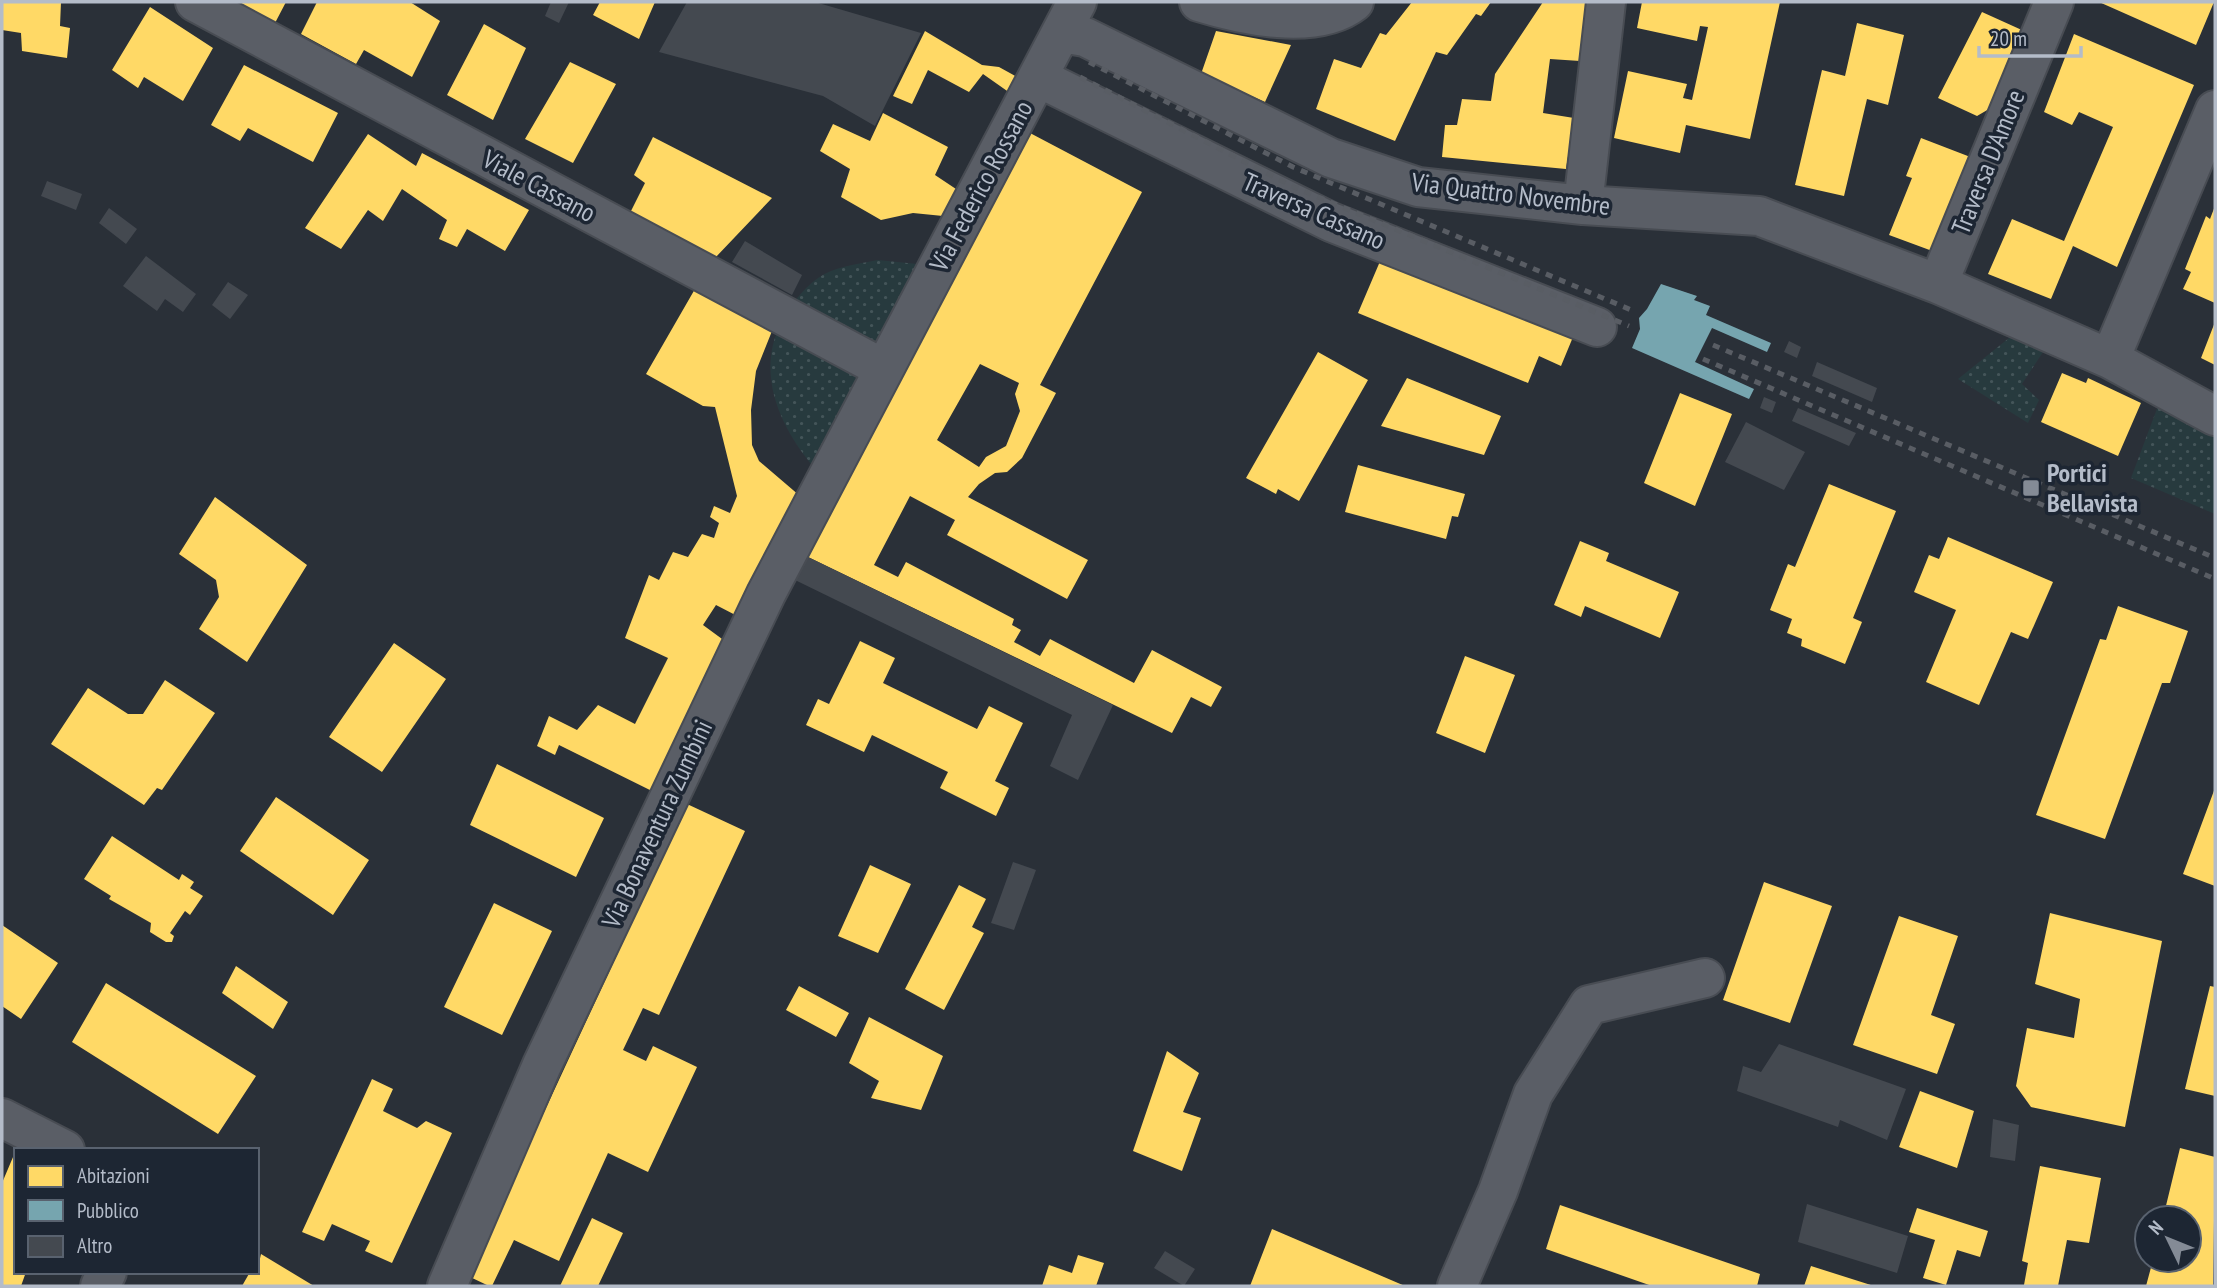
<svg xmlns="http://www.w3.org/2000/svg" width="2217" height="1288" font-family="'PT Sans Narrow',sans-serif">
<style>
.green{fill:url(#green-dots)}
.homes{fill:#ffd966;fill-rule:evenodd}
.public{fill:#76a5af}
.building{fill:#444950}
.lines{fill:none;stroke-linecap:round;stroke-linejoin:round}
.minor-casing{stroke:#484c53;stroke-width:42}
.minor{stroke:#5a5e66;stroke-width:38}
.rail{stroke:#595d64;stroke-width:5;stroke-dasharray:7 7;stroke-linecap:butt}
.poi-dot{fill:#848b96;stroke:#1d2633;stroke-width:2.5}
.labels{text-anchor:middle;stroke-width:7;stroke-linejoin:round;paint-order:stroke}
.street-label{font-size:26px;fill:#b4bcc9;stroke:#1d2633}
.poi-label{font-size:26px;font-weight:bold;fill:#b4bcc9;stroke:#1d2633;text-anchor:start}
</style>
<defs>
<pattern id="green-dots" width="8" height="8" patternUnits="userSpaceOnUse" patternTransform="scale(1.75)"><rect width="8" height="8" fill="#273a3e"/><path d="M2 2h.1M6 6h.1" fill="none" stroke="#445559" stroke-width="1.8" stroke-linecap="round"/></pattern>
</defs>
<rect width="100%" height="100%" fill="#2a3038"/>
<path class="green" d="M 878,260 L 927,265 L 817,471 C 778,426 751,366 788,311 C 798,295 813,278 831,271 C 846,265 863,263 878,260 Z
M 2014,334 L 2043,352 L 2022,384 L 2039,400 L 2028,423 L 1958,379 Z
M 2158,406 L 2215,437 L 2215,514 L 2131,478 Z"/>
<path class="homes" d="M 2,2 L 61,2 L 60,26 L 70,28 L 67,58 L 22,51 L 21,33 L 2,30 Z
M 233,2 L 286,2 L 275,23 Z
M 317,2 L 410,2 L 440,21 L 412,77 L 364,50 L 356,64 L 301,34 Z
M 600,2 L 655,2 L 639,39 L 593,15 Z
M 1412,2 L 1491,2 L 1481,16 L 1476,14 L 1447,55 L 1436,52 L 1395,141 L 1316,109 L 1334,59 L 1361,68 L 1380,33 L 1386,35 Z
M 1543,2 L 1587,2 L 1580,61 L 1550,59 L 1543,113 L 1574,118 L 1566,169 L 1442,157 L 1445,125 L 1457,125 L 1462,99 L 1491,101 L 1495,74 Z
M 1642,2 L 1780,2 L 1750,139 L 1686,125 L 1680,153 L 1614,138 L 1628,71 L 1687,84 L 1683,98 L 1692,100 L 1708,27 L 1700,26 L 1697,41 L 1637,28 Z
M 2099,2 L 2214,2 L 2196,45 Z
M 150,7 L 213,48 L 183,101 L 144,77 L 138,88 L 112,70 Z
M 1982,12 L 2024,31 L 1989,109 L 1977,116 L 1938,98 Z
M 1857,23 L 1904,35 L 1888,105 L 1867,99 L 1844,196 L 1795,185 L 1822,70 L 1845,76 Z
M 484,24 L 526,48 L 493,120 L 447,95 Z
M 925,31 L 982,65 L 999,67 L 1019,78 L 1010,93 L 983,74 L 969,92 L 928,70 L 912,104 L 893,96 Z
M 1216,31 L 1291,45 L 1265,102 L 1201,74 Z
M 2074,34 L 2194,85 L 2117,267 L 2073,246 L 2051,299 L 1988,274 L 2012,219 L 2064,241 L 2113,127 L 2079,112 L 2072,125 L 2044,112 Z
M 570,62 L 616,84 L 573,163 L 525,139 Z
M 244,65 L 338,113 L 313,162 L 248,128 L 240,141 L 211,125 Z
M 883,113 L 948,147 L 935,175 L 956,189 L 943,216 L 913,213 L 881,220 L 841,197 L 850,169 L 820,151 L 833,124 L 870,141 Z
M 1030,133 L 1142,192 L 1040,385 L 1056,393 L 1022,458 L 1007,472 L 995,473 L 979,484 L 968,497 L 1088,560 L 1067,599 L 947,535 L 955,520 L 910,496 L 874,565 L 898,577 L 906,562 L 1014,619 L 1012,625 L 1021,630 L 1014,642 L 1040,656 L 1050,639 L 1134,683 L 1152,650 L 1222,687 L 1211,707 L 1191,697 L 1172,733 L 808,557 ZM 980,364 L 1019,383 L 1015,394 L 1020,411 L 1006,446 L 986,457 L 979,467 L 937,440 Z
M 368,134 L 416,166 L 422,153 L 529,210 L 505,251 L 467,229 L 457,247 L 439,239 L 447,220 L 402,189 L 383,221 L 368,210 L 341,249 L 305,228 Z
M 653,137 L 772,198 L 715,258 L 630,213 L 645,183 L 634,175 Z
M 1921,138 L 1973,158 L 1935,252 L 1889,235 L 1912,178 L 1906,176 Z
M 2215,206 L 2215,303 L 2183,289 L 2191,272 L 2185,269 L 2206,216 L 2210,219 Z
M 1381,259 L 1573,337 L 1561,366 L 1539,356 L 1528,383 L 1358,313 Z
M 699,282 L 774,326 L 756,371 L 751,410 L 752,445 L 759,461 L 800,496 L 745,620 L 716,605 L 703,625 L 733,647 L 660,795 L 559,745 L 555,755 L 537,746 L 549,716 L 577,730 L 598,705 L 635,724 L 668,658 L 625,638 L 649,575 L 659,580 L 673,552 L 688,557 L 702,534 L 714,538 L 719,523 L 710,517 L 714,506 L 730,513 L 737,496 L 715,407 L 703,406 L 646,374 Z
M 2215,322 L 2215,365 L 2201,358 Z
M 1318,352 L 1368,380 L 1299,501 L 1278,489 L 1276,494 L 1246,478 Z
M 2062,373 L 2086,383 L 2088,378 L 2141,403 L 2118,456 L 2041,422 Z
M 1407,378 L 1501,416 L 1484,455 L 1381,426 Z
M 1680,393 L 1732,414 L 1695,506 L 1644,483 Z
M 1358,465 L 1465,494 L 1458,517 L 1452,516 L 1446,539 L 1345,512 Z
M 1829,484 L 1896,511 L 1853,618 L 1862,622 L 1845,664 L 1801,646 L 1802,639 L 1787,633 L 1792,619 L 1770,610 L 1788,564 L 1795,567 Z
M 215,497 L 307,565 L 247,662 L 199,629 L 219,597 L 216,580 L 179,554 Z
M 1948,537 L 2053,582 L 2028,639 L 2011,632 L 1979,705 L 1926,682 L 1956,610 L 1914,592 L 1929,555 L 1939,559 Z
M 1580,541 L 1609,553 L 1606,561 L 1679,592 L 1660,638 L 1585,606 L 1581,617 L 1554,605 Z
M 2118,606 L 2188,631 L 2170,683 L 2162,683 L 2105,839 L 2036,815 L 2100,639 L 2106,640 Z
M 860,641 L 895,658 L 883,683 L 977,729 L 989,706 L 1023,723 L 995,781 L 1009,788 L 996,816 L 940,788 L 948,772 L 872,735 L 864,752 L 806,725 L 818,699 L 829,704 Z
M 394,643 L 446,679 L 382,772 L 329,737 Z
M 1465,656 L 1515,675 L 1485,753 L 1436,733 Z
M 165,680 L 215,713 L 162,790 L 157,788 L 144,805 L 51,744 L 88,688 L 128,714 L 143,714 Z
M 497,764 L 604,818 L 576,877 L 470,825 Z
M 2215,788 L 2215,886 L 2183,874 Z
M 276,797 L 369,860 L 333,915 L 240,851 Z
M 687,804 L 745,831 L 659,1015 L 643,1008 L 623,1050 L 646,1061 L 653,1046 L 697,1067 L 648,1172 L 608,1153 L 559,1261 L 514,1240 L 492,1286 L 489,1286 L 468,1276 Z
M 112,836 L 179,880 L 182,874 L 194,882 L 190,888 L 203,896 L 190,915 L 185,911 L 170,933 L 174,936 L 172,942 L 166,942 L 150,932 L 151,923 L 109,899 L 111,896 L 84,879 Z
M 870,865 L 911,884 L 878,953 L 838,936 Z
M 1764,882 L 1832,906 L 1790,1023 L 1723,1000 Z
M 959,885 L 986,899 L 972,927 L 984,933 L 944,1010 L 905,989 Z
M 494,903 L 552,931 L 502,1035 L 444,1007 Z
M 2050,913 L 2162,941 L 2125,1127 L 2031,1107 L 2016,1086 L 2027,1028 L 2074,1038 L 2080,999 L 2035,984 Z
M 1899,916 L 1958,936 L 1931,1015 L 1955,1024 L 1937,1074 L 1853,1045 Z
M 2,925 L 58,963 L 21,1019 L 2,1006 Z
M 236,966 L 288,1002 L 273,1029 L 222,993 Z
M 106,983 L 256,1076 L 218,1134 L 72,1042 Z
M 799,986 L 849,1013 L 836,1037 L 786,1010 Z
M 2210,986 L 2215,987 L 2215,1096 L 2185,1089 Z
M 869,1017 L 943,1056 L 921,1110 L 871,1098 L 879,1081 L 849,1063 Z
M 1167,1051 L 1199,1073 L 1183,1112 L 1201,1118 L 1182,1171 L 1133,1151 Z
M 372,1079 L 393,1089 L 383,1111 L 417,1128 L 426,1121 L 452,1133 L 392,1263 L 365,1251 L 370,1241 L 332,1224 L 324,1241 L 302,1232 Z
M 1920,1091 L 1974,1111 L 1957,1168 L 1899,1147 Z
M 2180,1148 L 2215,1157 L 2213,1286 L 2146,1286 L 2153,1260 L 2189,1260 L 2189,1218 L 2163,1218 Z
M 16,1150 L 16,1272 L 26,1272 L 21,1286 L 2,1286 L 2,1183 Z
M 2040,1166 L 2101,1178 L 2089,1243 L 2067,1240 L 2058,1286 L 2024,1285 L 2028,1263 L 2022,1261 Z
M 1560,1205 L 1760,1274 L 1757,1286 L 1652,1286 L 1546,1249 Z
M 1917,1208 L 1988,1231 L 1980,1257 L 1957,1250 L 1946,1285 L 1923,1278 L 1935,1240 L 1909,1232 Z
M 592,1218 L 623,1233 L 598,1286 L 560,1286 Z
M 1272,1229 L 1405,1286 L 1250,1286 Z
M 261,1254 L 314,1286 L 242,1286 L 250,1272 L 257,1272 Z
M 1078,1255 L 1104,1263 L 1096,1286 L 1042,1286 L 1049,1265 L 1072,1273 Z
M 1811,1266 L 1874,1286 L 1804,1286 Z"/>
<path class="public" d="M 1661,284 L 1697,296 L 1694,300 L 1710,306 L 1706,315 L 1771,343 L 1767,352 L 1712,328 L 1695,362 L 1754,389 L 1749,399 L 1632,348 L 1640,329 L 1639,318 L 1647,309 Z"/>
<path class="building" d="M 551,2 L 569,2 L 559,23 L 545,16 Z
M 687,2 L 815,2 L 921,33 L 875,126 L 823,96 L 659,52 Z
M 47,181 L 82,194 L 76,210 L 41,196 Z
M 109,208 L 137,229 L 126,244 L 99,223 Z
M 745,241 L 802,275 L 792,295 L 732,262 Z
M 146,256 L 196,294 L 183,312 L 165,299 L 157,311 L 123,286 Z
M 228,282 L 248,295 L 230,319 L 212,305 Z
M 1789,341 L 1801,347 L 1797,358 L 1784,352 Z
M 1817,362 L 1877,388 L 1872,402 L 1812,376 Z
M 1764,397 L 1776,402 L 1772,413 L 1760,408 Z
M 1798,408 L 1856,433 L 1849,446 L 1792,421 Z
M 1746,422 L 1805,452 L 1784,490 L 1725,462 Z
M 808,557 L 1113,705 L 1078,780 L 1050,766 L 1072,715 L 795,580 Z
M 1013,862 L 1036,870 L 1014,930 L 991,923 Z
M 1779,1044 L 1906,1089 L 1887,1140 L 1840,1120 L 1838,1127 L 1737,1091 L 1743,1066 L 1761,1072 Z
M 1993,1119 L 2019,1125 L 2015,1161 L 1990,1157 Z
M 1807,1204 L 1908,1236 L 1897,1273 L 1798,1242 Z
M 1165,1251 L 1195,1269 L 1184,1286 L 1154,1268 Z"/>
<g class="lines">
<defs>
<path id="minor" d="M 195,2 L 884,369
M 1199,2 C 1241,15 1316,32 1354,2
M 1061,33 L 1085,37 L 1331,158 L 1418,187 L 1583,205 L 1759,216 L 1938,284 L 2110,359 L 2215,416
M 1039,78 L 1331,222 L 1597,327
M 1583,205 L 1606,2
M 1938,284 L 2054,2
M 2110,359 L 2215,110
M 2,1118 L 65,1150
M 100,1286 L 107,1272
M 447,1286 L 542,1065 L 766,594 L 1077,2
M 1457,1286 L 1498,1191 L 1533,1094 L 1589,1005 L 1705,978"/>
</defs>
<use href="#minor" class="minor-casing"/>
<use href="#minor" class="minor"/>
<path class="rail" d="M 1089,62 L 1293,167 L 1636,312
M 1080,77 L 1294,187 L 1629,326
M 1713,345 L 2215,558
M 1703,359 L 2215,579"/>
</g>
<rect class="poi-dot" x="2022" y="479" width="18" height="18" rx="3.5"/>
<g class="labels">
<g class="street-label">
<text transform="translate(1988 162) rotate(-68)" y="9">Traversa D'Amore</text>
<text transform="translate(539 186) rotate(28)" y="9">Viale Cassano</text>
<text transform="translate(981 186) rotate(-62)" y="9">Via Federico Rossano</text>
<text transform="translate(1511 194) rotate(7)" y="9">Via Quattro Novembre</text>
<text transform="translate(1314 211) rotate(24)" y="9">Traversa Cassano</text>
<text transform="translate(657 824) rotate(-65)" y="9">Via Bonaventura Zumbini</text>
</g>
<g class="poi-label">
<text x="2047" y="482">Portici<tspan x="2047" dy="30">Bellavista</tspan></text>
</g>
</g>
<rect width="2217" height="1288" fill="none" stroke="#b4bcc9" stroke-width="7"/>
<rect x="14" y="1148" width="245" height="126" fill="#1d2633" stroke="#59626f" stroke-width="2"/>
<rect x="28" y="1166" width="35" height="21" fill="#ffd966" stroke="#59626f" stroke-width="2"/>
<text x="77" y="1183" font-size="21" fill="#b4bcc9">Abitazioni</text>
<rect x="28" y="1200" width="35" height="21" fill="#76a5af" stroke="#59626f" stroke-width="2"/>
<text x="77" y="1218" font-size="21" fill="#b4bcc9">Pubblico</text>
<rect x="28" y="1236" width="35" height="21" fill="#444950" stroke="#59626f" stroke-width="2"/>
<text x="77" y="1253" font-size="21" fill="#b4bcc9">Altro</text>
<g transform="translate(2168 1239) rotate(313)"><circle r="33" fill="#1d2633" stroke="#59626f" stroke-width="2"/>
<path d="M0-5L12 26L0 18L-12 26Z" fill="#848b96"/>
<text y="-10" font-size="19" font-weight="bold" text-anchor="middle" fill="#b4bcc9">N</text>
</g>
<path d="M1979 46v10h102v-10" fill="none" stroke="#b4bcc9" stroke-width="3.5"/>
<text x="1990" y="46" font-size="21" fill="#b4bcc9" stroke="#1d2633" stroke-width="5" paint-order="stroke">20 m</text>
</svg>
